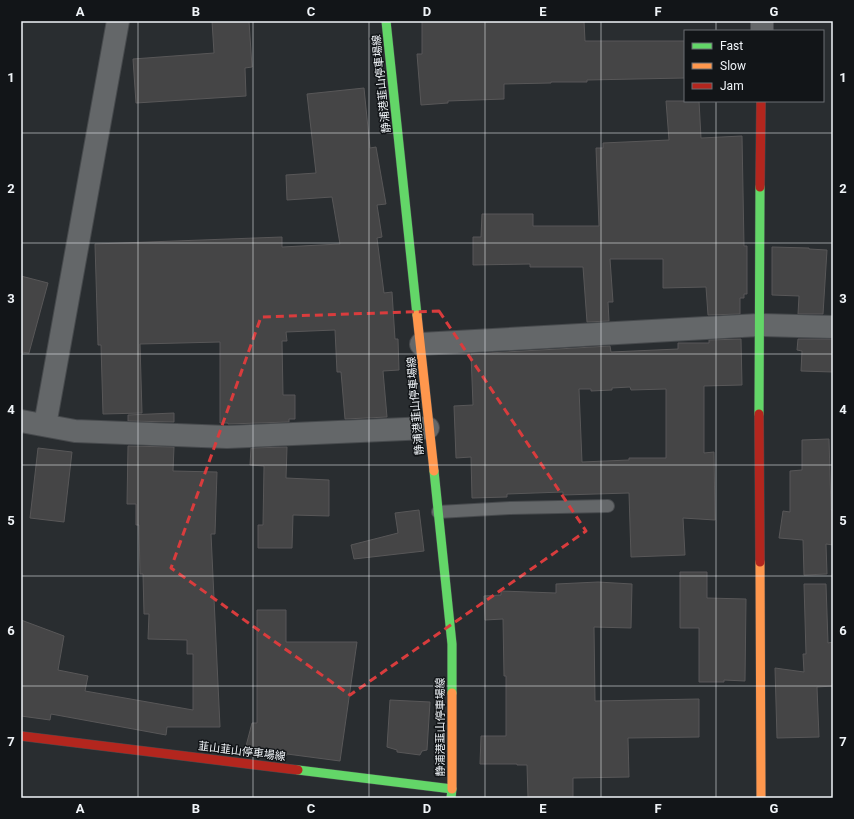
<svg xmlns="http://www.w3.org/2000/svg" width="854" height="819" font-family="Roboto,'Noto Sans JP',sans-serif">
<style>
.building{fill:#454546;stroke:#585758;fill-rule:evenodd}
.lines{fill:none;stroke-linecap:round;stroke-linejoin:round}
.lane-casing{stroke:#474a4d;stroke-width:14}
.street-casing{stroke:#474a4d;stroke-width:24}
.fast-casing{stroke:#474a4d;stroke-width:10}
.slow-casing{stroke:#474a4d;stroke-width:10}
.jam-casing{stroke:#474a4d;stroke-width:10}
.lane{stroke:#646769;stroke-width:12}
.street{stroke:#646769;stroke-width:22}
.fast{stroke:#63d668;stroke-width:9}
.slow{stroke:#ff974d;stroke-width:9}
.jam{stroke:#b3261e;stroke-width:9}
.marked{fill:none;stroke:#d93c3d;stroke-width:3;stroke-dasharray:8 5;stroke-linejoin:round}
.grid{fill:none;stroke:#f0f4f8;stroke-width:1;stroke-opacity:0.55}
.labels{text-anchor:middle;stroke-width:3;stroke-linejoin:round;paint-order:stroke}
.street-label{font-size:11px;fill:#f0f4f8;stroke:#121518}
.neatline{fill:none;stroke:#f0f4f8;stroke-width:1.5}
.grid-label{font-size:13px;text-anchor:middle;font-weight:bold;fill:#f0f4f8}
</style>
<rect width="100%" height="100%" fill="#292d30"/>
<path class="building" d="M 212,21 L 249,21 L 252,67 L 245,68 L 246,96 L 136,103 L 133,59 L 214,53 Z
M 422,21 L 584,21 L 585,41 L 685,41 L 685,78 L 587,80 L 587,82 L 551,82 L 551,83 L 504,84 L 504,99 L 448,101 L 448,103 L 421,105 L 417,54 L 422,54 Z
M 364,88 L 370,148 L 376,147 L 386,204 L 377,205 L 382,237 L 377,238 L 384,293 L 392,292 L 395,339 L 398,339 L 399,370 L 383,371 L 387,417 L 345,419 L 341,372 L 337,372 L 335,330 L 286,332 L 287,341 L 282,341 L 283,395 L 295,395 L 295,419 L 289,419 L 289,422 L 228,424 L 228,423 L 220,423 L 220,342 L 140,344 L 142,413 L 103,414 L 101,345 L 98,345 L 95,244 L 282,237 L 282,247 L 340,244 L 332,197 L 287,200 L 286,175 L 316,173 L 307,94 Z
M 666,101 L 699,101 L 701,138 L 742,136 L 744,246 L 747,246 L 747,294 L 744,294 L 744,298 L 740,298 L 740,314 L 708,315 L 706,287 L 663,288 L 663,259 L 610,259 L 613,302 L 608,302 L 609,321 L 587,322 L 583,267 L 530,267 L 530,264 L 473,265 L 473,237 L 481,237 L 482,214 L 533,214 L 533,226 L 599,226 L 596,148 L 603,148 L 603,143 L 669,140 Z
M 772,247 L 809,248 L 809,249 L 827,250 L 823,314 L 798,314 L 799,296 L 772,295 Z
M 21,276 L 48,283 L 29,353 L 21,352 Z
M 741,339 L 742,385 L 704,386 L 704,453 L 714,452 L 715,520 L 683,518 L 685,555 L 631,557 L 629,493 L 563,495 L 563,492 L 507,494 L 507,497 L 472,498 L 471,457 L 456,458 L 454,406 L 473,405 L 471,354 L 610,346 L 611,352 L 678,349 L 678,343 L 709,343 L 709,340 ZM 630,387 L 631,390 L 666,389 L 666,458 L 629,458 L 629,460 L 582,462 L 579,389 L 591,389 L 591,391 L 612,390 L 612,388 Z
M 798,339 L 833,339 L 833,372 L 801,371 L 802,351 L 797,350 Z
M 174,413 L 174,422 L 128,421 L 128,415 Z
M 829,439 L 831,510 L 833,510 L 833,545 L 826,544 L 827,574 L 804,575 L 803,540 L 779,538 L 783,511 L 790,512 L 790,471 L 802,470 L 802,440 Z
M 128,446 L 174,447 L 173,471 L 217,472 L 215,534 L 211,534 L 220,727 L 167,727 L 166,735 L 51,714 L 50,720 L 21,716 L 21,620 L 64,636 L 58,670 L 88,676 L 85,691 L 193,710 L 193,654 L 187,654 L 187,640 L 148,639 L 149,614 L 144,614 L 143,574 L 140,574 L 139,525 L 136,525 L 136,504 L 127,504 Z
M 287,447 L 286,478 L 329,480 L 329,516 L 293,515 L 292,548 L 258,548 L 258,525 L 263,525 L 264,466 L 250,465 L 251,448 Z
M 38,448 L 72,452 L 64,522 L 30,518 Z
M 419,510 L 424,551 L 354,559 L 351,545 L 398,533 L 395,513 Z
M 680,572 L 707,572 L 707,598 L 746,599 L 745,681 L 724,680 L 724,682 L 699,682 L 699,628 L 680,628 Z
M 598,582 L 632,584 L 631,628 L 594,627 L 595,701 L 699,699 L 699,737 L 628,738 L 629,777 L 573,778 L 573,798 L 528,798 L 527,765 L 517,765 L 517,764 L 480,764 L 481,736 L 506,736 L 506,676 L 504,676 L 503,619 L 485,620 L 484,596 L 501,595 L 501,591 L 556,593 L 556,584 Z
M 804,584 L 826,584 L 828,643 L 833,642 L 833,686 L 817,687 L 819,737 L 777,738 L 775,668 L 804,672 L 803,654 L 806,654 Z
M 257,610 L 286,610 L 286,642 L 357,642 L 340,761 L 287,754 L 286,756 L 246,746 L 252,723 L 257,723 Z
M 390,700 L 430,702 L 427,750 L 422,751 L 420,755 L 397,752 L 397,750 L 387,747 Z"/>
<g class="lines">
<defs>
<path id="lane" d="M 438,512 L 510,508 L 608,506"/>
<path id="street" d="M 762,31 L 762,21
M 421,344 L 759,325 L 833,327
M 21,421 L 75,431 L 227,437 L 428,428
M 45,425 L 118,21"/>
<path id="fast" d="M 386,21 L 417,315
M 759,414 L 760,187
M 434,471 L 452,644 L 452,693
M 298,770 L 452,789 L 451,798"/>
<path id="slow" d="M 417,315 L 434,471
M 760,562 L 761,798
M 452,693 L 452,789"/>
<path id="jam" d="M 760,187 L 761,101
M 759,414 L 760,562
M 21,736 L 298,770"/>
</defs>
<use href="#lane" class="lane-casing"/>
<use href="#street" class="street-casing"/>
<use href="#fast" class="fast-casing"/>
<use href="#slow" class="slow-casing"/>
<use href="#jam" class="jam-casing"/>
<use href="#lane" class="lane"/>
<use href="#street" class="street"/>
<use href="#fast" class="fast"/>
<use href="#slow" class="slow"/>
<use href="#jam" class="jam"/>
</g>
<path class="marked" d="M 439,311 L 586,531 L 350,695 L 171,568 L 261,317 Z"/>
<path class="grid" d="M 138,21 L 138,798M 253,21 L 253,798M 369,21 L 369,798M 485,21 L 485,798M 601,21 L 601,798M 716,21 L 716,31M 716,101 L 716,798M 21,133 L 833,133M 21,243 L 833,243M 21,354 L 833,354M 21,465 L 833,465M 21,576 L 833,576M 21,686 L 833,686"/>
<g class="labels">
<g class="street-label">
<text transform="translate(381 84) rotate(-96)" y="4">静浦港韮山停車場線</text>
<text transform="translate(415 406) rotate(-95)" y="4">静浦港韮山停車場線</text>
<text transform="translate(440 727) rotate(-90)" y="4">静浦港韮山停車場線</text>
<text transform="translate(242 751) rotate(7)" y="4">韮山韮山停車場線</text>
</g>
</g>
<rect width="854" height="819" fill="none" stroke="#121518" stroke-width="44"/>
<rect x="684" y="30" width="140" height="72" fill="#121518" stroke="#6b6e72"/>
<rect x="692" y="43" width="20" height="6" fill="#63d668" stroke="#6b6e72"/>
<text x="720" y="50" font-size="12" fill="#f0f4f8">Fast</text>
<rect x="692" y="63" width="20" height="6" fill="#ff974d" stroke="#6b6e72"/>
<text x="720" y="70" font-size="12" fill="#f0f4f8">Slow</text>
<rect x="692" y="83" width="20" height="6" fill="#b3261e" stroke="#6b6e72"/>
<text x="720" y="90" font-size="12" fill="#f0f4f8">Jam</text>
<rect x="22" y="22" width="810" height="775" class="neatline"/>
<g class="grid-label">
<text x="80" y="16">A</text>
<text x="196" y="16">B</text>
<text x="311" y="16">C</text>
<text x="427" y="16">D</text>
<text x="543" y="16">E</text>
<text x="658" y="16">F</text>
<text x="774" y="16">G</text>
<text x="11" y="82">1</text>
<text x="843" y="82">1</text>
<text x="11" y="193">2</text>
<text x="843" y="193">2</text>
<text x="11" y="303">3</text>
<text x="843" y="303">3</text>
<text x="11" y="414">4</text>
<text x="843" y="414">4</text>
<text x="11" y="525">5</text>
<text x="843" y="525">5</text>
<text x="11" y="635">6</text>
<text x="843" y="635">6</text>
<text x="11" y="746">7</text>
<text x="843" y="746">7</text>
<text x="80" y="813">A</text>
<text x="196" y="813">B</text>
<text x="311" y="813">C</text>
<text x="427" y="813">D</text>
<text x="543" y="813">E</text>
<text x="658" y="813">F</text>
<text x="774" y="813">G</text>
</g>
</svg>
